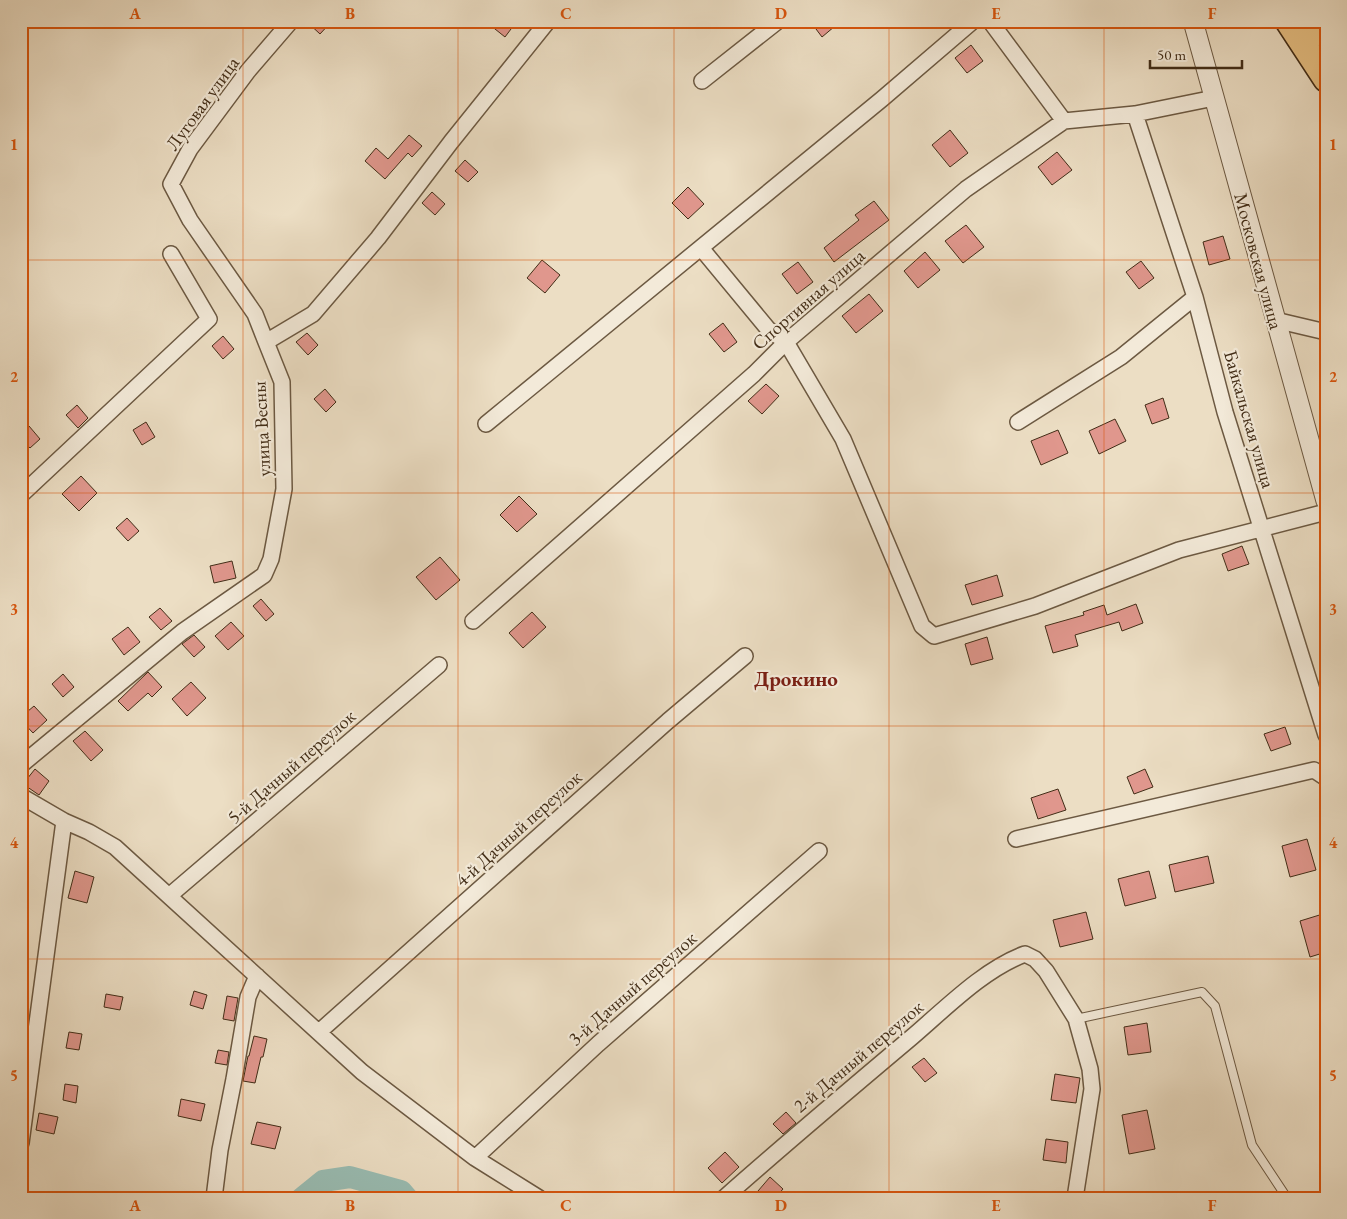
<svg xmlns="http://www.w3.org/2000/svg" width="1347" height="1219" font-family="'EB Garamond',serif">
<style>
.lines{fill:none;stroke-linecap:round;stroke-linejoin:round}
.river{stroke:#99bcb2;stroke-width:22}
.building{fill:#e0978d;stroke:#422d17}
.service-casing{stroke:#6c5942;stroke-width:10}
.minor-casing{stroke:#6c5942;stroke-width:18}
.tertiary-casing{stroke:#6c5942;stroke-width:21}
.trunk-casing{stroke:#422d17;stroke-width:28}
.service{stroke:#f3ead9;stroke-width:8}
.minor{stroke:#f3ead9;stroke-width:15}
.tertiary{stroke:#f3ead9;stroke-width:19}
.trunk{stroke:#e6bf82;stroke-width:25}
.grid{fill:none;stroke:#d7550d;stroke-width:1;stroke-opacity:0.55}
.labels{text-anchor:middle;stroke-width:4.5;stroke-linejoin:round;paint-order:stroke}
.street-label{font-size:19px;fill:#422d17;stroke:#f3ead9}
.quarter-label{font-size:21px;font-weight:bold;fill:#7a1f14;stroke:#f3ead9}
.neatline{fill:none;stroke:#d7550d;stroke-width:2}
.grid-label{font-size:16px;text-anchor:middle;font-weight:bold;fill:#d7550d}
</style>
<rect width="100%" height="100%" fill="#ecdec4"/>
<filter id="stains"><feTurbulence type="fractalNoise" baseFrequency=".004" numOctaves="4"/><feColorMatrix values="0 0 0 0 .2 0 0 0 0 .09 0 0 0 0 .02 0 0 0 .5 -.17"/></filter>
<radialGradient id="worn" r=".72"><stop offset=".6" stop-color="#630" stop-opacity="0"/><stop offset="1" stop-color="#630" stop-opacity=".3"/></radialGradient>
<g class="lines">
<path class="river" d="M 302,1198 L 323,1181 L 350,1177 L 401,1191 L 407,1198"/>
</g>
<path class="building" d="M 306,21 L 332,21 L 320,34 Z
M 485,21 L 517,21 L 505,37 Z
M 810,21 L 841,21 L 822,37 Z
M 971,45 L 983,61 L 967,73 L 955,58 Z
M 950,130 L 968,153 L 950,167 L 932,145 Z
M 409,135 L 422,146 L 412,157 L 408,153 L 385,179 L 365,161 L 376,148 L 388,159 Z
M 1057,152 L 1072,170 L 1052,185 L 1038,167 Z
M 465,160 L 478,172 L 468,182 L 455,171 Z
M 688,187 L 704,204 L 688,219 L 672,203 Z
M 432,192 L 445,204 L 435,215 L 422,203 Z
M 874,201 L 889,220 L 834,262 L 824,248 L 859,220 L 855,215 Z
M 966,225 L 984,247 L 963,263 L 945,241 Z
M 1223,236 L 1230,259 L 1209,265 L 1203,242 Z
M 925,252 L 940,270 L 918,288 L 904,271 Z
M 542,260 L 560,275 L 545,293 L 527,278 Z
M 1141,261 L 1154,278 L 1139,289 L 1126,272 Z
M 798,262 L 813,282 L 797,294 L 782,274 Z
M 869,294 L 883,311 L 856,333 L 842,316 Z
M 723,323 L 737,342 L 724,352 L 709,334 Z
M 307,333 L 318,345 L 308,355 L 296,342 Z
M 223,336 L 234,349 L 223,359 L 212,346 Z
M 766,384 L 779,396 L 762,414 L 748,401 Z
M 325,389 L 336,402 L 326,412 L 314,399 Z
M 1163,398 L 1169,418 L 1152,424 L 1145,405 Z
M 77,405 L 88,418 L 78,428 L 66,415 Z
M 1115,419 L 1126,441 L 1099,454 L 1089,431 Z
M 146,422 L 155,437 L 142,445 L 133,430 Z
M 29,426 L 40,439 L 30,448 L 21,439 L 21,432 Z
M 1058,430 L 1068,453 L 1041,465 L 1031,441 Z
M 81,476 L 97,493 L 79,511 L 62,494 Z
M 519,496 L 537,514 L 517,532 L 500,515 Z
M 127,518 L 139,531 L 128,541 L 116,528 Z
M 1242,546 L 1249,564 L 1228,571 L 1222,554 Z
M 440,557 L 460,580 L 436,600 L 416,577 Z
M 232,561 L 236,578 L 214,583 L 210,566 Z
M 997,575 L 1003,596 L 972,605 L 965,585 Z
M 261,599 L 274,614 L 266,621 L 253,606 Z
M 1136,604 L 1143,623 L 1122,631 L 1119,622 L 1075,635 L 1078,646 L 1053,653 L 1045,626 L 1084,615 L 1083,612 L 1104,605 L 1107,615 Z
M 160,608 L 172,621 L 161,630 L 149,617 Z
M 532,612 L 546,627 L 523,648 L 509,633 Z
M 231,622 L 244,636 L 228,650 L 215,636 Z
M 128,627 L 140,642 L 124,655 L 112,639 Z
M 194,635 L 205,647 L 194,657 L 182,644 Z
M 987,637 L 993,659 L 971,665 L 965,644 Z
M 148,672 L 162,687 L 152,697 L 148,693 L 128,711 L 118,701 Z
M 63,674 L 74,687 L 63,697 L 52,684 Z
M 191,682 L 206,698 L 187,716 L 172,699 Z
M 34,706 L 47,720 L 33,733 L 21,720 L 21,717 Z
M 1285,727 L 1291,744 L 1271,751 L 1264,734 Z
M 85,731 L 103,750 L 91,761 L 73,741 Z
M 35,769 L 49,781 L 39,795 L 23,784 Z
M 1145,769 L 1153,787 L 1134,794 L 1127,777 Z
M 1058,789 L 1066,810 L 1038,819 L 1031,798 Z
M 1307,839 L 1316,870 L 1290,877 L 1282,846 Z
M 1208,856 L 1214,883 L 1175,892 L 1169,865 Z
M 75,871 L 94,877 L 87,903 L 68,898 Z
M 1149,871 L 1156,898 L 1125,906 L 1118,879 Z
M 1086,912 L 1093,939 L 1060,947 L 1053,920 Z
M 1326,913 L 1326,952 L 1310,957 L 1300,921 Z
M 194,991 L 207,995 L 203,1009 L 190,1005 Z
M 106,994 L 123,997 L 120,1010 L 104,1007 Z
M 227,996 L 238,998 L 234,1021 L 223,1019 Z
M 1147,1023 L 1151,1052 L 1128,1055 L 1124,1027 Z
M 69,1032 L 82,1034 L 79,1050 L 66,1048 Z
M 254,1036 L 267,1039 L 263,1057 L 261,1057 L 255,1083 L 243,1081 L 248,1056 L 249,1056 Z
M 218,1050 L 229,1052 L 227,1065 L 215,1063 Z
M 924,1058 L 937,1073 L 925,1082 L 912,1067 Z
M 1055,1074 L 1080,1078 L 1076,1103 L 1051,1100 Z
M 65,1084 L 78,1086 L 76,1103 L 63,1100 Z
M 181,1099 L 205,1104 L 201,1121 L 178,1116 Z
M 1147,1110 L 1155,1149 L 1129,1154 L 1122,1115 Z
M 786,1112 L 796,1123 L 783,1134 L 773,1124 Z
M 39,1113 L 58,1117 L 54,1134 L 36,1130 Z
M 257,1122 L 281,1127 L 275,1149 L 251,1144 Z
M 1046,1139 L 1068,1142 L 1066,1163 L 1043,1160 Z
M 725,1152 L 739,1167 L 722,1183 L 708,1168 Z
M 770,1177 L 783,1189 L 775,1198 L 752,1198 Z"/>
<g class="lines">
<defs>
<path id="service" d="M 1076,1019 L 1202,992 L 1215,1006 L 1252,1145 L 1287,1198"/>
<path id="minor" d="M 990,21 L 1064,121
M 702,81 L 778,21
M 1135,114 L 1195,297 L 1225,412 L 1326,735
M 701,248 L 768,329 L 786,342 L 843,439 L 922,626 L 934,636 L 1035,606 L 1179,550 L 1326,512
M 1275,320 L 1326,332
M 266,342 L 255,314 L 190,220 L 171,184 L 190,149 L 248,71 L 291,21
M 1018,422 L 1121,357 L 1195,297
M 486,424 L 882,99 L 973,21
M 21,495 L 209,319 L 171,254
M 473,621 L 754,374 L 786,342 L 966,189 L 1064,121 L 1135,114 L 1214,98
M 21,765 L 182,632 L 264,575 L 271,559 L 284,489 L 282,382 L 266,342 L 313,314 L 378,238 L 451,142 L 548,21
M 21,796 L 64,821 L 89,832 L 115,847 L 362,1072 L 475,1158 L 539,1198
M 1016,839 L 1314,770 L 1326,778
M 169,896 L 439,665
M 319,1032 L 668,721 L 745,656
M 21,1143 L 64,821
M 475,1158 L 598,1044 L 819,851
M 214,1198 L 220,1150 L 234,1079 L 248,997 L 257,976
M 724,1198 C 786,1143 849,1090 912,1037 C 946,1008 984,969 1025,954 L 1035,959 L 1046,971 L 1076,1019 L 1090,1069 L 1092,1089 L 1075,1198"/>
<path id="tertiary" d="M 1193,21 L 1326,501"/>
<path id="trunk" d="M 1288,21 L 1326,79
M 1316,21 L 1326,35"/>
</defs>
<use href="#service" class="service-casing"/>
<use href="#minor" class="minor-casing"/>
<use href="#tertiary" class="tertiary-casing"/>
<use href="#trunk" class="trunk-casing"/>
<use href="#service" class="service"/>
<use href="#minor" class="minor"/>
<use href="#tertiary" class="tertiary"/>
<use href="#trunk" class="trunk"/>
</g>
<path class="grid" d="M 243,21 L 243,1198M 458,21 L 458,1198M 674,21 L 674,1198M 889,21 L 889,1198M 1104,21 L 1104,1198M 21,260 L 1326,260M 21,493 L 1326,493M 21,726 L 1326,726M 21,959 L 1326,959"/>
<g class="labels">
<g class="street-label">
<text transform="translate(202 103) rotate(-54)" y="7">Луговая улица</text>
<text transform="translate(1259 261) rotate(75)" y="7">Московская улица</text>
<text transform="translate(808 299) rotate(-41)" y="7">Спортивная улица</text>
<text transform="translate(1250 419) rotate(74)" y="7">Байкальская улица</text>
<text transform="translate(261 429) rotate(-93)" y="7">улица Весны</text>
<text transform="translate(291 766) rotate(-41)" y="7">5-й Дачный переулок</text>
<text transform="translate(518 828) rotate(-42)" y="7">4-й Дачный переулок</text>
<text transform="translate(632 988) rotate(-41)" y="7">3-й Дачный переулок</text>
<text transform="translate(858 1056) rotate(-40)" y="7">2-й Дачный переулок</text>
</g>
<g class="quarter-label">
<text x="796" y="686">Дрокино</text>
</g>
</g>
<rect width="1347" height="1219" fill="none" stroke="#ecdec4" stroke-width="55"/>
<path d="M1150 60v8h92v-8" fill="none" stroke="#422d17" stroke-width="2.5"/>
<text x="1157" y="60" font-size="15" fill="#422d17" stroke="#f3ead9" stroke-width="4" paint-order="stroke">50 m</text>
<rect x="28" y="28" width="1292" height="1164" class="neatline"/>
<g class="grid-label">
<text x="135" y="19">A</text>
<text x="350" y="19">B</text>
<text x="566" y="19">C</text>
<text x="781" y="19">D</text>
<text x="996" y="19">E</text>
<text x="1212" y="19">F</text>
<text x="14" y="150">1</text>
<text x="1333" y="150">1</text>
<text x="14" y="382">2</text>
<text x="1333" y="382">2</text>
<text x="14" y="615">3</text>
<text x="1333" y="615">3</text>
<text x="14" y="848">4</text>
<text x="1333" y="848">4</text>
<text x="14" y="1081">5</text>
<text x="1333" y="1081">5</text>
<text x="135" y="1211">A</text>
<text x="350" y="1211">B</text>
<text x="566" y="1211">C</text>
<text x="781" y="1211">D</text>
<text x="996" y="1211">E</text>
<text x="1212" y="1211">F</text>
</g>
<rect width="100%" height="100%" filter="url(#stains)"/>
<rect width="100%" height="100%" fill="url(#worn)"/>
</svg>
